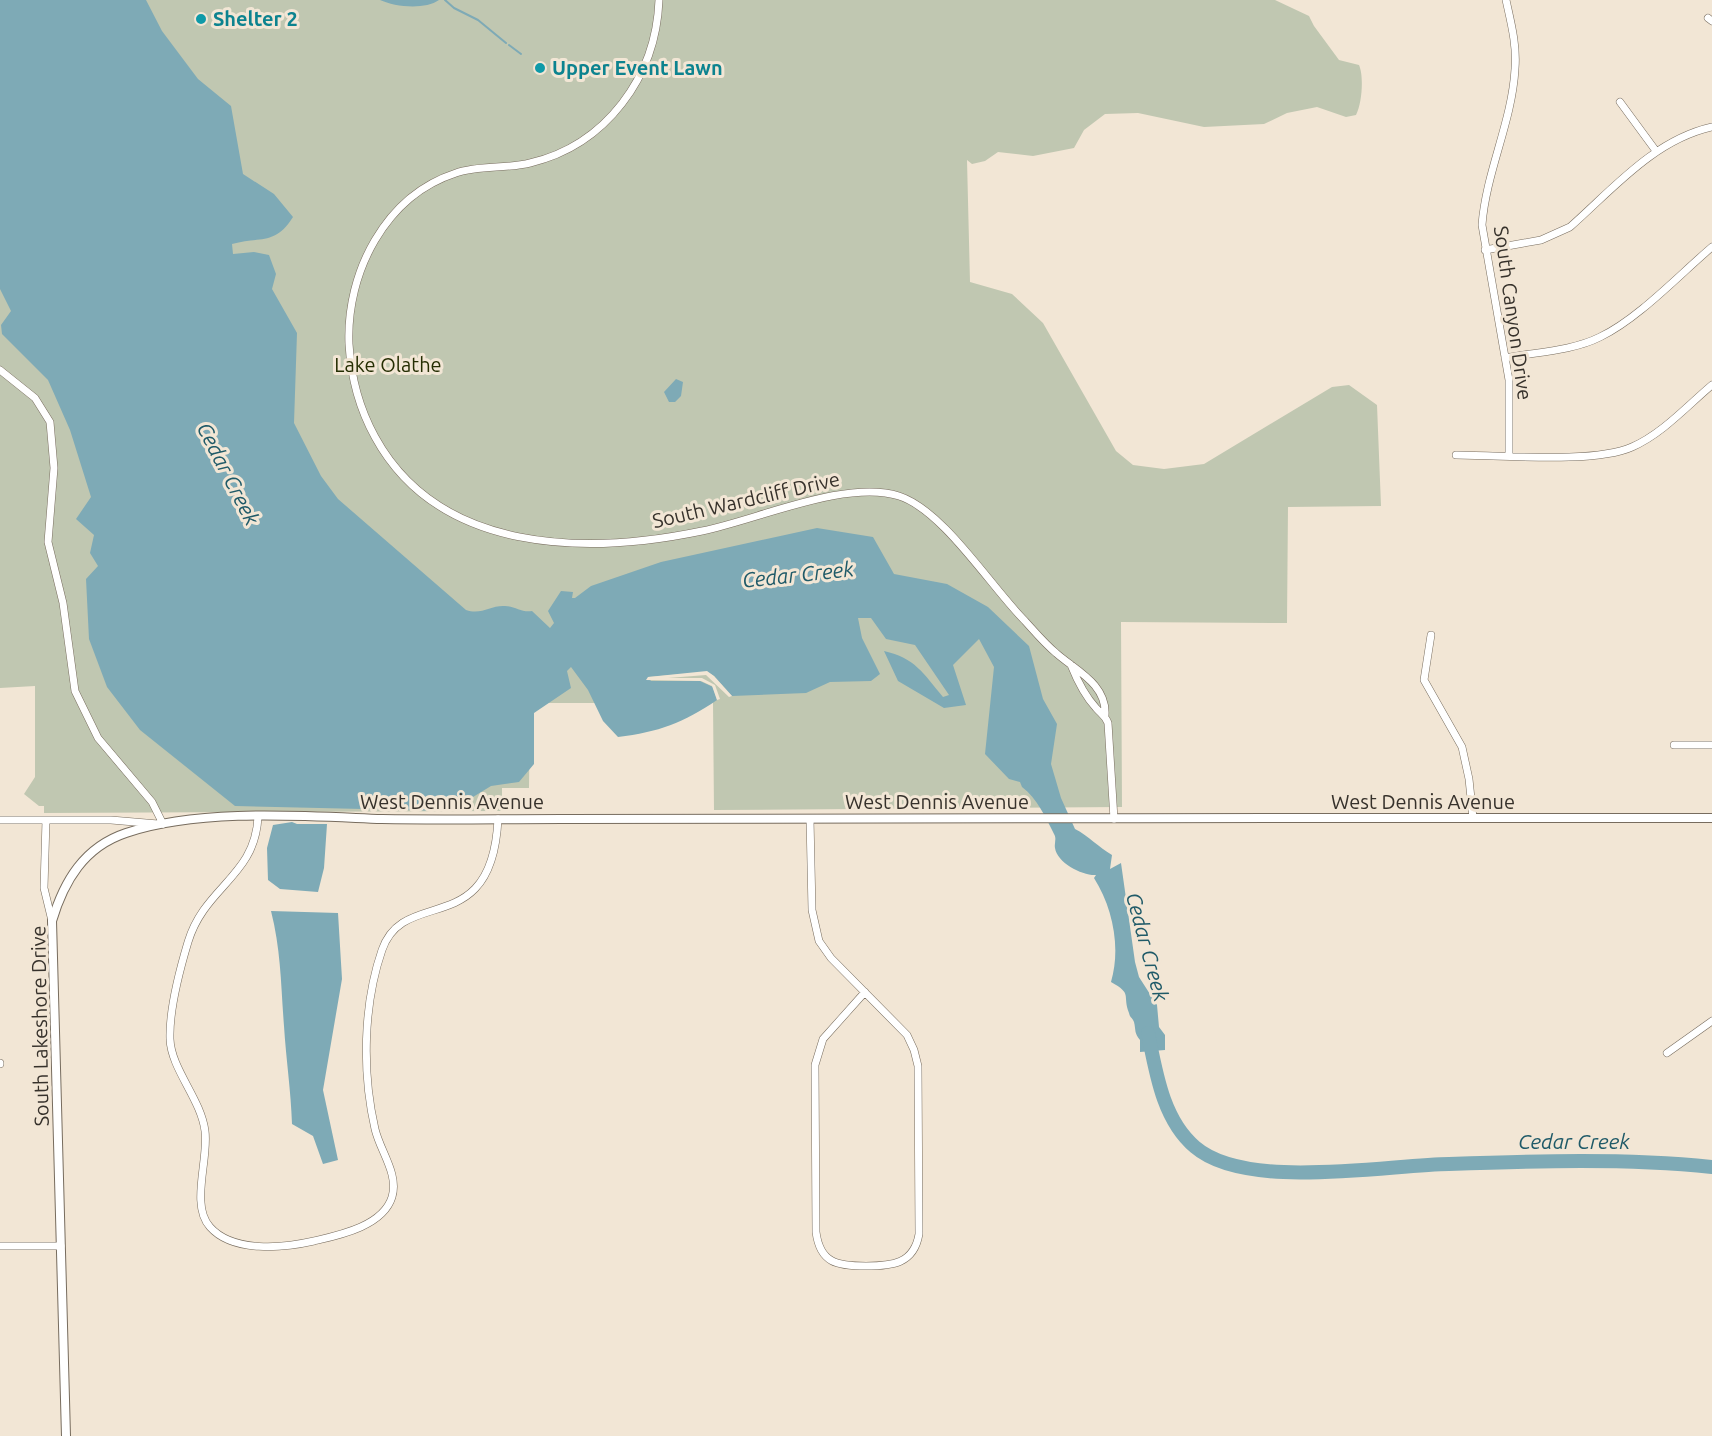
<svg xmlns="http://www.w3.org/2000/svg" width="1712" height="1436" font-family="Ubuntu,sans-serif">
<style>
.green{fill:#c0c7b1}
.water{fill:#7eaab6}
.pier{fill:#f2e6d5}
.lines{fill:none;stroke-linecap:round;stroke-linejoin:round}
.stream{stroke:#7eaab6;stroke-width:2}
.river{stroke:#7eaab6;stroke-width:14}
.minor-casing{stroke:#776c5e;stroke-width:8}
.tertiary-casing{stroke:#776c5e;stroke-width:10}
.minor{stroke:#fff;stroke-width:7}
.tertiary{stroke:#fff;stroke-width:8}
.culture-dot{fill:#0f9aa8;stroke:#f2e6d5;stroke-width:2}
.labels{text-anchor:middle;stroke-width:6;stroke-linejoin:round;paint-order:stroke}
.culture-label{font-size:20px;font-weight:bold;fill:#0d838f;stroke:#f2e6d5;text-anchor:start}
.street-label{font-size:20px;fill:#36312b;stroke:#f2e6d5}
.park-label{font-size:20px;fill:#252e03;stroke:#f2e6d5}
.water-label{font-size:21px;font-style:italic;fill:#1f5a68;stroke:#f2e6d5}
</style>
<rect width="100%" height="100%" fill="#f2e6d5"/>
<path class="green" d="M 0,0 L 1275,0 L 1309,16 L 1314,26 L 1339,60 L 1359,65 C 1364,76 1362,104 1356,115 L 1346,117 L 1317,107 L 1287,113 L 1264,124 L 1204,127 L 1138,113 L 1105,114 L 1084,130 L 1074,148 L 1033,156 L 998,152 L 985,161 L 972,164 L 967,160 L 970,282 L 1012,294 L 1043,323 L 1116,451 L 1133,465 L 1164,469 L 1204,464 L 1332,387 L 1349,385 L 1377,405 L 1381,506 L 1288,507 L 1287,623 L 1121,622 L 1122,807 L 714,810 L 713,703 L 530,703 L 529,788 L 502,788 L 502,811 L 44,813 L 44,806 L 39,806 L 24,794 L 35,777 L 35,686 L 0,688 Z"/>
<path class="water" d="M 0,0 L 146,0 L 162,31 L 198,79 L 231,106 L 243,174 L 274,194 L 293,217 C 275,246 260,236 232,244 L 233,254 L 254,252 L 269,255 L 276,274 L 272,289 L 297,333 L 294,423 L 321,476 L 338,499 L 466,610 C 481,615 490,606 503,606 C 514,605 521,613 532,611 L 550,628 L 554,623 L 548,611 L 561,591 L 573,592 L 572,598 L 575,598 L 591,586 L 661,562 L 817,528 L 873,537 L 894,574 L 947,584 L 988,607 L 1029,646 L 1043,699 L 1057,724 L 1051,764 L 1061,798 L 1075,829 C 1089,836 1098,847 1112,855 L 1110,869 L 1121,863 L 1135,962 L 1139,977 L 1157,1005 L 1159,1027 L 1165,1035 L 1165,1050 L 1140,1052 L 1140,1040 C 1134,1033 1136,1030 1134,1022 C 1132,1017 1130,1018 1129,1013 C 1122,995 1133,994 1111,982 C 1121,948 1113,908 1094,878 L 1096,875 C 1083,876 1057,863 1055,848 C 1054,843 1057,839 1054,834 C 1046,818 1037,798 1022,787 L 1020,782 L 1009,779 L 985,754 L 994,667 L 979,639 L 953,665 L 966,705 L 944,708 L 898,681 L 884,651 C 915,658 923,673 943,697 L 949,695 L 915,645 L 886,639 L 871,618 L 858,618 L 862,638 L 880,674 L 871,681 L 830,682 L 806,693 L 732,696 L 714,676 L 707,672 L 648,677 L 651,681 L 700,681 L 713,687 L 717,700 C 683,723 659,732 618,737 L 603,721 L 588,690 L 571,667 L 567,671 L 571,688 L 534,713 L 534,764 L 519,782 L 491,786 L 450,811 L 235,806 L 140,730 L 107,687 L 89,639 L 86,579 L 98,566 L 90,553 L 94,535 L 76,519 L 91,497 L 70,430 L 48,380 L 2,334 L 1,325 L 11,311 L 0,289 Z
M 380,0 L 439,0 C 425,10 395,7 380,0 Z
M 676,379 L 683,382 L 681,396 L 675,402 L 669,402 L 664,392 Z
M 292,822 L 297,824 L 327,824 L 324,868 L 318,892 L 280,889 L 268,880 L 267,848 L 273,825 Z
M 271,911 L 338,913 L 342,979 L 323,1090 L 338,1160 L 323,1164 L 313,1136 L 292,1124 C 291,1091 286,1059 284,1026 C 281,987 281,950 271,911 Z"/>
<path class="pier" d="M 707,671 L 714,676 L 732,696 L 729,697 L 706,675 L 668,678 L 702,678 L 715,685 L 720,699 L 717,700 L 712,686 L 701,681 L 646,680 L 648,677 Z"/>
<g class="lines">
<path class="stream" d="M 445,0 L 454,8 L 478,20 L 506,43
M 509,45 L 521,54"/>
<path class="river" d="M 1148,1033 C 1156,1073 1163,1120 1195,1147 C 1246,1191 1385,1165 1449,1164 C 1536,1161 1625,1158 1712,1167"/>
<defs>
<path id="minor" d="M 659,0 C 656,77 606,145 530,163 C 506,169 479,165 456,173 C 385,196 346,273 349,344 C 351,378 359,408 375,437 C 439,554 587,555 702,531 C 757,520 846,479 899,496 C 943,510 991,587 1025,621 C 1035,632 1045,644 1056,653 C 1075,670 1107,684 1105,715
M 1506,0 C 1511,23 1517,45 1515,69 C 1512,122 1486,172 1482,225 L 1509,380 L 1509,455
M 1708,18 L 1712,21
M 1620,102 L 1656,151
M 1485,250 L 1541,240 L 1570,227 C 1613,189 1654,140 1712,127
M 1505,358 C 1536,352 1572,351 1600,337 C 1638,319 1680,274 1712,247
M 0,370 L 35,398 L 50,422 L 54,468 L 48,542 L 63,603 L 75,691 L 98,738 L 152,802 L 163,824
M 1456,455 C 1500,455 1594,464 1632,447 C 1662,434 1687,406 1712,385
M 1431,635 L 1424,680 L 1462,747 L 1469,779 L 1473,818
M 1071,665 C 1077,680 1085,696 1096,708 C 1101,714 1105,715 1108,723 L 1114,819
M 1674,745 L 1712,745
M 258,817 C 255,877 205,886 188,942 C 179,972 169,1009 170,1039 C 171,1069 201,1099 205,1131 C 209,1159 190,1205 210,1227 C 233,1253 283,1248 314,1241 C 340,1235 383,1226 392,1197 C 399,1174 380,1151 375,1129 C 362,1073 363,1005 382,950 C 404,885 492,942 498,819
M 810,819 L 812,910 L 819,941 L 831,958 L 907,1035 L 914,1050 L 918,1066 L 919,1234 C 914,1264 892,1266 866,1266 C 837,1266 820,1263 816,1232 L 815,1065 L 823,1039 L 865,992
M 0,820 L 111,820 L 158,824
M 46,820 L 44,888 L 52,921
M 1667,1053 L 1712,1021
M 0,1064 L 0,1063
M 0,1246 L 61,1246"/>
<path id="tertiary" d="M 66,1436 L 52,921 C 64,881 84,847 126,833 C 200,808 304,816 382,819 C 442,820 502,819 562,819 C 945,818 1329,818 1712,818"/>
</defs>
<use href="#minor" class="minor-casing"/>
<use href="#tertiary" class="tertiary-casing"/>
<use href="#minor" class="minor"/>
<use href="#tertiary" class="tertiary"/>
</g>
<g class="culture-dot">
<circle cx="201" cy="19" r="6"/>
<circle cx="540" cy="68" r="6"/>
</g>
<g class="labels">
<g class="culture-label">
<text x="213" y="26">Shelter 2</text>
<text x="552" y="75">Upper Event Lawn</text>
</g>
<g class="street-label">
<text transform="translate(1513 313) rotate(82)" y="7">South Canyon Drive</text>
<text transform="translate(746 500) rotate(-13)" y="7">South Wardcliff Drive</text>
<text x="452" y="809">West Dennis Avenue</text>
<text x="937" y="809">West Dennis Avenue</text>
<text x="1423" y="809">West Dennis Avenue</text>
<text transform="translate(40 1026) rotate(-91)" y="7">South Lakeshore Drive</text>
</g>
<g class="park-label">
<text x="388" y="372">Lake Olathe</text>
</g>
<g class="water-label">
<text transform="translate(228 474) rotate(63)" y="7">Cedar Creek</text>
<text transform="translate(798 575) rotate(-6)" y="7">Cedar Creek</text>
<text transform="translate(1147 947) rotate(75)" y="7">Cedar Creek</text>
<text x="1574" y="1149">Cedar Creek</text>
</g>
</g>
</svg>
